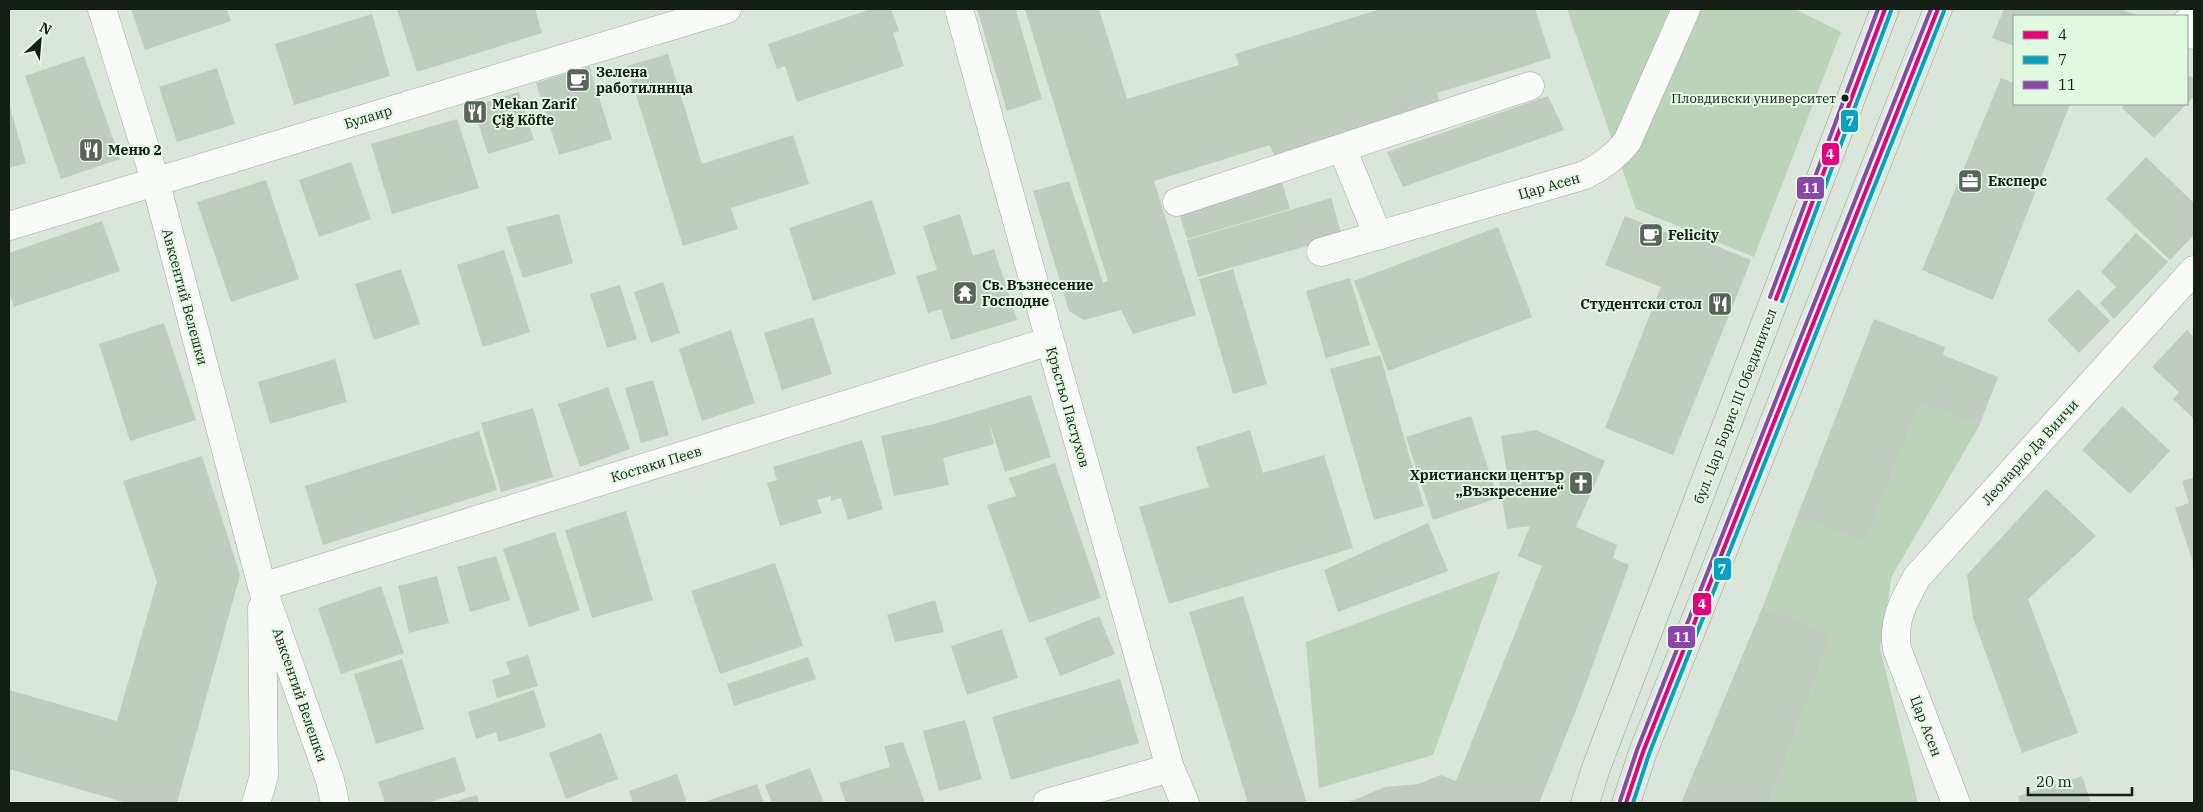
<svg xmlns="http://www.w3.org/2000/svg" width="2203" height="812" font-family="'IBM Plex Serif',serif">
<style>
.green{fill:#bad3b9}
.building{fill:#becdbe}
.lines{fill:none;stroke-linecap:round;stroke-linejoin:round}
.minor-casing{stroke:#9faa9f;stroke-width:29}
.major-casing{stroke:#92a692;stroke-width:29}
.minor{stroke:#f9fbf9;stroke-width:28}
.major{stroke:#dee8de;stroke-width:28}
.bus-1-casing{stroke:#e1f9e0;stroke-width:8}
.bus-2-casing{stroke:#e1f9e0;stroke-width:8}
.bus-3-casing{stroke:#e1f9e0;stroke-width:8}
.bus-1{stroke:#e5007d;stroke-width:4}
.bus-2{stroke:#01a2c5;stroke-width:4}
.bus-3{stroke:#8e44ad;stroke-width:4}
.bus-dot{fill:#151e15;stroke:#e1f9e0;stroke-width:2}
.labels{text-anchor:middle;stroke-width:4;stroke-linejoin:round;paint-order:stroke}
.bus-label{font-size:13px;fill:#151e15;stroke:#e1f9e0;text-anchor:end}
.poi-label{font-size:14px;font-weight:bold;fill:#151e15;stroke:#e1f9e0;text-anchor:start}
.street-label{font-size:14px;fill:#151e15;stroke:#e1f9e0}
.line-badge{stroke:#e1f9e0;stroke-width:2}
.badge-label{font-size:14px;text-anchor:middle;font-weight:bold;fill:#fff}
</style>
<rect width="100%" height="100%" fill="#d9e6d9"/>
<path class="green" d="M 1567,9 L 1795,9 L 1841,32 L 1754,257 L 1636,209 Z
M 1920,403 L 1979,426 L 1892,576 L 1880,648 L 1918,803 L 1769,803 L 1832,635 L 1763,606 L 1797,517 L 1865,543 Z
M 1500,571 L 1433,755 L 1319,788 L 1306,642 Z"/>
<path class="building" d="M 131,9 L 227,9 L 231,21 L 145,50 Z
M 397,9 L 535,9 L 542,33 L 417,72 Z
M 871,9 L 891,9 L 899,31 L 893,33 L 904,66 L 797,102 L 785,66 L 777,69 L 768,44 Z
M 977,9 L 1021,9 L 1016,11 L 1042,99 L 1007,111 Z
M 1025,9 L 1099,9 L 1127,99 L 1239,65 L 1235,54 L 1381,9 L 1535,9 L 1551,58 L 1437,93 L 1440,104 L 1274,155 L 1270,145 L 1154,181 L 1196,315 L 1133,334 L 1121,310 L 1084,320 L 1069,311 L 1033,191 L 1069,181 L 1103,283 L 1108,281 Z
M 2004,9 L 2120,9 L 2139,16 L 2014,16 L 2014,46 L 1992,38 Z
M 372,14 L 390,76 L 294,105 L 275,44 Z
M 668,54 L 702,164 L 793,135 L 809,184 L 731,208 L 738,229 L 683,246 L 627,66 Z
M 84,56 L 120,159 L 61,179 L 25,76 Z
M 589,66 L 612,139 L 559,155 L 536,83 Z
M 217,68 L 235,124 L 177,142 L 159,87 Z
M 2190,76 L 2194,79 L 2194,96 L 2154,138 L 2122,108 L 2125,104 L 2187,104 L 2187,77 Z
M 2001,78 L 2014,83 L 2014,104 L 2070,104 L 1993,300 L 1922,270 Z
M 519,92 L 534,140 L 488,154 L 473,106 Z
M 1548,96 L 1564,130 L 1403,187 L 1387,152 Z
M 9,104 L 26,163 L 9,168 Z
M 457,119 L 479,188 L 392,214 L 371,144 Z
M 2146,157 L 2194,203 L 2194,235 L 2170,260 L 2106,199 Z
M 351,162 L 371,219 L 319,237 L 299,180 Z
M 1280,176 L 1290,209 L 1187,239 L 1177,206 Z
M 266,180 L 299,279 L 231,302 L 197,202 Z
M 1331,198 L 1342,236 L 1198,277 L 1187,240 Z
M 872,200 L 896,274 L 813,301 L 789,228 Z
M 559,214 L 573,263 L 523,278 L 506,227 Z
M 960,214 L 973,256 L 994,249 L 1017,320 L 951,340 L 941,309 L 928,313 L 916,276 L 937,270 L 923,226 Z
M 1625,216 L 1675,236 L 1677,230 L 1751,260 L 1673,455 L 1605,428 L 1661,287 L 1605,265 Z
M 102,221 L 120,271 L 14,307 L 9,292 L 9,253 Z
M 1498,227 L 1532,317 L 1388,371 L 1354,281 Z
M 2136,233 L 2168,262 L 2114,319 L 2100,303 L 2116,287 L 2101,272 Z
M 504,250 L 530,332 L 483,347 L 457,265 Z
M 401,269 L 420,324 L 374,340 L 355,284 Z
M 1233,269 L 1267,384 L 1233,394 L 1199,279 Z
M 1350,278 L 1370,345 L 1326,358 L 1306,291 Z
M 663,282 L 680,333 L 651,343 L 634,292 Z
M 620,285 L 637,339 L 607,348 L 590,294 Z
M 2078,289 L 2110,321 L 2079,353 L 2047,320 Z
M 813,317 L 832,374 L 782,390 L 764,333 Z
M 1874,319 L 1945,347 L 1943,355 L 1998,377 L 1979,426 L 1920,403 L 1865,543 L 1797,517 Z
M 164,323 L 196,420 L 130,441 L 99,344 Z
M 731,330 L 755,403 L 702,421 L 679,349 Z
M 2187,330 L 2194,337 L 2194,419 L 2173,399 L 2179,392 L 2152,367 Z
M 1380,355 L 1424,506 L 1374,520 L 1330,369 Z
M 335,359 L 347,402 L 270,424 L 258,382 Z
M 653,380 L 669,435 L 641,443 L 625,388 Z
M 608,387 L 630,449 L 580,467 L 558,404 Z
M 1031,395 L 1051,457 L 1005,472 L 989,422 L 994,444 L 943,458 L 949,485 L 894,496 L 881,436 L 934,424 Z
M 2122,406 L 2170,451 L 2130,494 L 2082,450 Z
M 533,408 L 553,477 L 501,492 L 481,423 Z
M 1471,416 L 1498,498 L 1433,520 L 1406,437 Z
M 1250,430 L 1263,473 L 1324,455 L 1353,548 L 1169,604 L 1139,507 L 1209,487 L 1196,447 Z
M 1536,430 L 1605,461 L 1576,527 L 1617,545 L 1613,558 L 1629,565 L 1580,700 L 1539,803 L 1347,803 L 1385,787 L 1418,784 L 1441,775 L 1456,781 L 1542,566 L 1518,556 L 1530,526 L 1507,529 L 1498,475 L 1507,474 L 1501,436 Z
M 479,431 L 497,490 L 323,545 L 305,486 Z
M 862,440 L 883,509 L 848,520 L 841,498 L 831,501 L 831,496 L 817,500 L 822,513 L 780,526 L 767,483 L 777,480 L 773,467 Z
M 202,456 L 240,575 L 177,803 L 127,803 L 9,769 L 9,690 L 117,721 L 157,582 L 123,481 Z
M 1055,463 L 1101,598 L 1029,623 L 987,505 L 1016,496 L 1009,478 Z
M 2194,477 L 2194,565 L 2175,508 L 2189,503 L 2182,481 Z
M 2046,489 L 2096,536 L 2028,599 L 2078,733 L 2022,753 L 1973,618 L 1967,575 Z
M 626,511 L 653,600 L 592,618 L 565,530 Z
M 1428,523 L 1448,571 L 1338,612 L 1324,570 Z
M 555,532 L 580,610 L 529,627 L 503,549 Z
M 496,556 L 510,600 L 470,612 L 457,567 Z
M 775,563 L 803,646 L 720,674 L 691,591 Z
M 437,576 L 449,623 L 409,633 L 398,586 Z
M 381,586 L 404,653 L 341,674 L 318,608 Z
M 1243,596 L 1307,803 L 1248,803 L 1189,612 Z
M 935,600 L 944,632 L 895,642 L 887,615 Z
M 1763,606 L 1832,635 L 1769,803 L 1681,803 Z
M 1099,616 L 1115,654 L 1060,676 L 1045,638 Z
M 1002,629 L 1018,678 L 967,695 L 951,646 Z
M 528,655 L 538,686 L 497,698 L 492,680 L 510,674 L 506,662 Z
M 808,657 L 816,679 L 734,706 L 727,684 Z
M 402,659 L 424,729 L 376,744 L 354,674 Z
M 1120,679 L 1139,743 L 1011,780 L 992,717 Z
M 534,690 L 546,727 L 499,742 L 496,732 L 476,739 L 468,712 Z
M 965,720 L 982,779 L 939,791 L 923,731 Z
M 601,733 L 618,779 L 566,799 L 549,753 Z
M 903,742 L 925,803 L 846,803 L 839,783 L 890,767 L 884,746 Z
M 455,757 L 466,791 L 427,803 L 385,803 L 378,782 Z
M 810,768 L 824,803 L 772,803 L 765,785 Z
M 677,774 L 687,803 L 633,803 L 629,791 Z
M 2082,776 L 2091,803 L 2020,803 L 2018,796 Z
M 757,784 L 764,803 L 701,803 Z
M 477,795 L 479,803 L 449,803 Z"/>
<g class="lines">
<defs>
<path id="minor" d="M 102,9 L 155,180 L 262,587 L 330,780 L 335,803
M 959,9 L 1050,341 L 1170,768 L 1185,803
M 2187,22 L 2194,35
M 1342,148 L 1378,236
M 1177,202 L 1530,86
M 9,226 L 727,9
M 1321,252 L 1585,175 C 1603,166 1615,157 1627,142 L 1686,9
M 262,587 L 1050,341
M 256,803 L 264,776 L 262,608
M 1047,803 L 1170,768
M 1956,803 L 1897,649 C 1892,622 1904,600 1917,577 L 2194,270"/>
<path id="major" d="M 1585,803 L 1596,768 L 1885,9
M 1626,803 L 1643,752 L 1938,9"/>
</defs>
<use href="#minor" class="minor-casing"/>
<use href="#major" class="major-casing"/>
<use href="#minor" class="minor"/>
<use href="#major" class="major"/>
<defs>
<path id="bus-1" d="M 1776,299 L 1885,9
M 1626,803 L 1643,752 L 1938,9"/>
<path id="bus-2" d="M 1782,301 L 1891,11
M 1633,803 L 1649,754 L 1944,11"/>
<path id="bus-3" d="M 1770,297 L 1878,9
M 1620,801 L 1637,750 L 1931,9"/>
</defs>
<use href="#bus-1" class="bus-1-casing"/>
<use href="#bus-2" class="bus-2-casing"/>
<use href="#bus-3" class="bus-3-casing"/>
<use href="#bus-1" class="bus-1"/>
<use href="#bus-2" class="bus-2"/>
<use href="#bus-3" class="bus-3"/>
</g>
<defs>
<symbol id="cafe-square" viewBox="-11 -11 22 22"><rect x="-9" y="-9" width="18" height="18" rx="4" fill="#5a645a" stroke="#e1f9e0"/><path d="M-5.5-4.5H6V0H3Q3 3.5 0 3.5H-2.5Q-5.5 3.5-5.5 0ZM3-3.2v2h1.7v-2ZM-6 4.5H4V6H-6Z" fill="#fff"/></symbol>
<symbol id="restaurant-square" viewBox="-11 -11 22 22"><rect x="-9" y="-9" width="18" height="18" rx="4" fill="#5a645a" stroke="#e1f9e0"/><path d="M-5-6h1v4h1v-4h1v4h1v-4h1v5L-1.5 .5V6h-2V.5L-5-1ZM5-6V6H3V1.5H1.5Q1.5-4 5-6Z" fill="#fff"/></symbol>
<symbol id="office-square" viewBox="-11 -11 22 22"><rect x="-9" y="-9" width="18" height="18" rx="4" fill="#5a645a" stroke="#e1f9e0"/><path d="M-6-3h4V-5.5h4V-3h4V5H-6ZM-1-4.5V-3h2v-1.5ZM-6 0V1H6V0Z" fill="#fff"/></symbol>
<symbol id="temple-square" viewBox="-11 -11 22 22"><rect x="-9" y="-9" width="18" height="18" rx="4" fill="#5a645a" stroke="#e1f9e0"/><path d="M0-6L5-2H3V0L6.5 2.5H4V6H1.5V3h-3V6H-4V2.5H-6.5L-3 0V-2H-5Z" fill="#fff"/></symbol>
<symbol id="church-square" viewBox="-11 -11 22 22"><rect x="-9" y="-9" width="18" height="18" rx="4" fill="#5a645a" stroke="#e1f9e0"/><path d="M-1.2-6h2.4v3.5h3.3v2.4h-3.3V6h-2.4V-.1h-3.3v-2.4h3.3Z" fill="#fff"/></symbol>
</defs>
<g fill-rule="evenodd">
<use href="#cafe-square" x="564" y="66" width="28" height="28"/>
<use href="#restaurant-square" x="461" y="98" width="28" height="28"/>
<use href="#restaurant-square" x="77" y="136" width="28" height="28"/>
<use href="#office-square" x="1956" y="167" width="28" height="28"/>
<use href="#cafe-square" x="1637" y="221" width="28" height="28"/>
<use href="#temple-square" x="951" y="279" width="28" height="28"/>
<use href="#restaurant-square" x="1706" y="290" width="28" height="28"/>
<use href="#church-square" x="1567" y="469" width="28" height="28"/>
</g>
<circle class="bus-dot" cx="1845" cy="98" r="4.5"/>
<g class="labels">
<g class="bus-label">
<text x="1836" y="103">Пловдивски университет</text>
</g>
<g class="poi-label">
<text x="596" y="77">Зелена<tspan x="596" dy="16">работилннца</tspan></text>
<text x="492" y="109">Mekan Zarif<tspan x="492" dy="16">Çiğ Köfte</tspan></text>
<text x="108" y="155">Меню 2</text>
<text x="1988" y="186">Експерс</text>
<text x="1668" y="240">Felicity</text>
<text x="982" y="290">Св. Възнесение<tspan x="982" dy="16">Господне</tspan></text>
<text x="1702" y="309" text-anchor="end">Студентски стол</text>
<text x="1564" y="480" text-anchor="end">Христиански център<tspan x="1564" dy="16">„Възкресение“</tspan></text>
</g>
<g class="street-label">
<text transform="translate(368 117) rotate(-17)" y="5">Булаир</text>
<text transform="translate(1549 186) rotate(-16)" y="5">Цар Асен</text>
<text transform="translate(185 297) rotate(75)" y="5">Авксентий Велешки</text>
<text transform="translate(1735 406) rotate(-69)" y="5">бул. Цар Борис III Обединител</text>
<text transform="translate(1068 407) rotate(74)" y="5">Кръстьо Пастухов</text>
<text transform="translate(2030 452) rotate(-48)" y="5">Леонардо Да Винчи</text>
<text transform="translate(656 464) rotate(-17)" y="5">Костаки Пеев</text>
<text transform="translate(300 695) rotate(71)" y="5">Авксентий Велешки</text>
<text transform="translate(1926 726) rotate(69)" y="5">Цар Асен</text>
</g>
</g>
<g class="line-badge">
<rect x="1840" y="109" width="19" height="24" rx="5" fill="#01a2c5"/>
<rect x="1821" y="142" width="19" height="24" rx="5" fill="#e5007d"/>
<rect x="1796" y="176" width="29" height="24" rx="5" fill="#8e44ad"/>
<rect x="1713" y="557" width="19" height="24" rx="5" fill="#01a2c5"/>
<rect x="1692" y="592" width="20" height="24" rx="5" fill="#e5007d"/>
<rect x="1667" y="625" width="29" height="24" rx="5" fill="#8e44ad"/>
</g>
<g class="badge-label">
<text x="1850" y="126">7</text>
<text x="1830" y="159">4</text>
<text x="1811" y="193">11</text>
<text x="1722" y="574">7</text>
<text x="1702" y="609">4</text>
<text x="1682" y="642">11</text>
</g>
<rect width="2203" height="812" fill="none" stroke="#151e15" stroke-width="20"/>
<rect x="2013" y="15" width="175" height="90" fill="#e1f9e0" stroke="#8fa18f"/>
<rect x="2023" y="31" width="25" height="8" fill="#e5007d" stroke="#8fa18f"/>
<text x="2058" y="40" font-size="15" fill="#151e15">4</text>
<rect x="2023" y="56" width="25" height="8" fill="#01a2c5" stroke="#8fa18f"/>
<text x="2058" y="65" font-size="15" fill="#151e15">7</text>
<rect x="2023" y="81" width="25" height="8" fill="#8e44ad" stroke="#8fa18f"/>
<text x="2058" y="90" font-size="15" fill="#151e15">11</text>
<g transform="translate(40 40) rotate(26)" stroke="#e1f9e0" stroke-width="4" paint-order="stroke">
<path d="M0-4L9 19L0 12L-9 19Z" fill="#151e15"/>
<text y="-8" font-size="14" font-weight="bold" text-anchor="middle" fill="#151e15">N</text>
</g>
<path d="M2028 787v8h104v-8" fill="none" stroke="#151e15" stroke-width="2.5"/>
<text x="2036" y="787" font-size="15" fill="#151e15" stroke="#e1f9e0" stroke-width="4" paint-order="stroke">20 m</text>
</svg>
